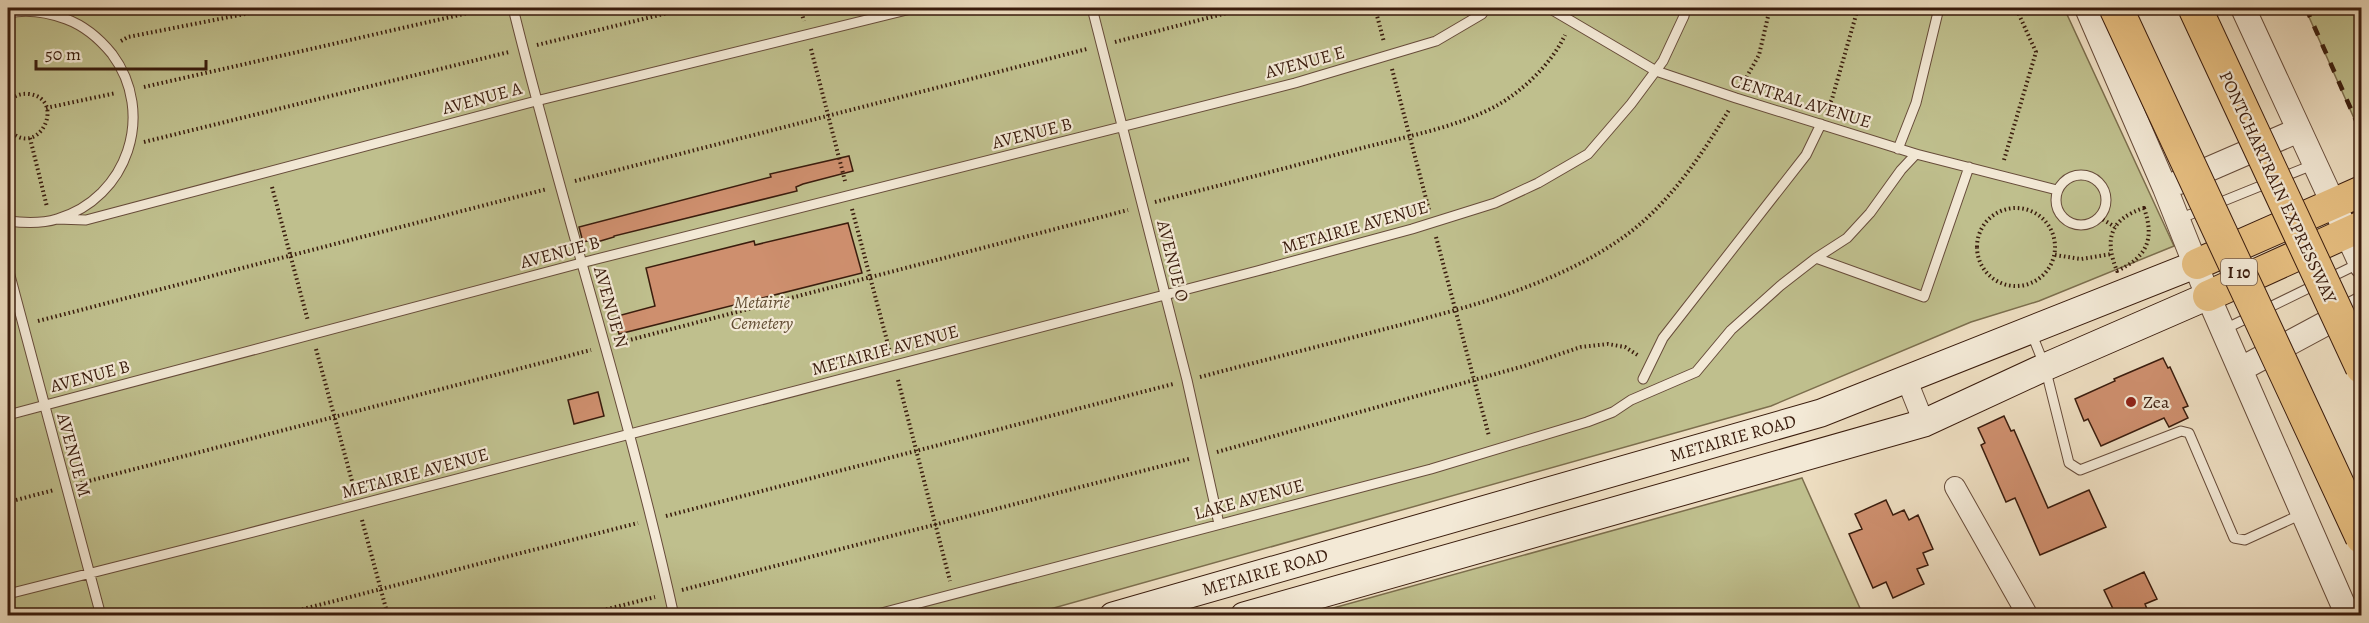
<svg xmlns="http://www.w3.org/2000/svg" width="2369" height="623" font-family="Alegreya,serif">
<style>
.green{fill:#bfbf8d;stroke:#7c6e4d;stroke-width:1.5}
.building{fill:#ce8f6e;stroke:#3a1c0d;stroke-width:1.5}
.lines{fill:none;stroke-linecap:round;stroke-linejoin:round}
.service-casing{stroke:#674c3a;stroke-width:11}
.minor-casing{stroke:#674c3a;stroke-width:22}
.tertiary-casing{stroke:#674c3a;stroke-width:26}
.secondary-casing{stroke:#3a1c0d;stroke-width:29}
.primary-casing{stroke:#3a1c0d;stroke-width:32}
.path{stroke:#3a1c0d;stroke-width:4;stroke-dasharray:1.5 3;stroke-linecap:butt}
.service{stroke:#f3e9d6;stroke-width:9}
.minor{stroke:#f3e9d6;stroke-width:20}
.tertiary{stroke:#f3e9d6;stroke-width:24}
.secondary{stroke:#f3e9d6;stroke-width:27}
.primary{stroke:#e6be80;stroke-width:30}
.rail{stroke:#3a1c0d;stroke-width:4.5;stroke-dasharray:10 10;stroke-linecap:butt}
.motorway-bridge-casing{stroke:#3a1c0d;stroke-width:35;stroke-linecap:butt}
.motorway-bridge{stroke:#e6be80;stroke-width:33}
.poi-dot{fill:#8f2418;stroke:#f3e9d6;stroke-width:2}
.labels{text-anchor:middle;stroke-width:4.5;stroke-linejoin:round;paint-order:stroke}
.shield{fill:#f3e9d6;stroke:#725a49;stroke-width:1.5}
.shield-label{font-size:16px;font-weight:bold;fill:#3a1c0d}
.street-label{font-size:18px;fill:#3a1c0d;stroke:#f3e9d6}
.park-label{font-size:18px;font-style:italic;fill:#624d33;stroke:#f3e9d6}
.poi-label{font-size:18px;fill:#3a1c0d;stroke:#f3e9d6;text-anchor:start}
</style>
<rect width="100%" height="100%" fill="#edddc0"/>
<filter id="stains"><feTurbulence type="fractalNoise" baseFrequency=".00333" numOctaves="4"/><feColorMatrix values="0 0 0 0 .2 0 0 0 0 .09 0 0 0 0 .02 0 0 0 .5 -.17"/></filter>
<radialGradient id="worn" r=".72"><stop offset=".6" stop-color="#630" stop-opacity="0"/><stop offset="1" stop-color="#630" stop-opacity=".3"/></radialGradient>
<path class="green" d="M 8,8 L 2064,8 L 2174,246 L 2039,301 L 1971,322 L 1771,406 L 1029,615 L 8,615 Z
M 2305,8 L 2361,8 L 2361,134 Z
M 1802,478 L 1863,615 L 1308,615 Z"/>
<path class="building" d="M 849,156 L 853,171 L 803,184 L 796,187 L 797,191 L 614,236 L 614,237 L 597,242 L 596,239 L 583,242 L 579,227 L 771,177 L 770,174 Z
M 848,223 L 862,273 L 619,334 L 614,317 L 655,306 L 646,268 L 754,241 L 755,245 Z
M 2163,358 L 2168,368 L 2170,367 L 2188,406 L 2183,408 L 2188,418 L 2169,427 L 2164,418 L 2101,446 L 2088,419 L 2084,421 L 2075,399 L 2115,381 L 2114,379 Z
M 598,392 L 604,416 L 574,424 L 568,400 Z
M 2004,416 L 2011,431 L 2014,430 L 2048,508 L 2089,490 L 2106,527 L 2040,555 L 2015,498 L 2006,502 L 1981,445 L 1985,443 L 1978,428 Z
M 1886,500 L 1893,515 L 1904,510 L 1909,520 L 1918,515 L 1933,549 L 1923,553 L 1928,565 L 1917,569 L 1924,584 L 1893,598 L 1886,582 L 1873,588 L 1849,534 L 1862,529 L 1855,514 Z
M 2144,572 L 2157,599 L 2145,604 L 2147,609 L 2143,610 L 2146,615 L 2116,615 L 2104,590 Z"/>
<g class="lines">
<defs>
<path id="service" d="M 513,8 C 563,211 629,411 674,616
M 1092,8 L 1187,380 L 1219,524
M 1549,8 L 1656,71 L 1736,98 L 1916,154 L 2057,190
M 8,13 C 27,9 47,12 66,19 C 85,26 99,38 112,54 C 156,113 128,198 57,219 C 41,224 24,223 8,221
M 1898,149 L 1916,103 L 1939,8
M2056 200a25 25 0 1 1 50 0a25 25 0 1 1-50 0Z
M 57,219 L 86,220 L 536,101 L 915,8
M 2179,219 L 2315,164
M 1816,258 L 1924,297 L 1969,167
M 8,268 L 101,616
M 2031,332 L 2045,367 L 2069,463 L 2080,470 L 2181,431 L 2189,433 L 2234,538 L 2245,540 L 2302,514
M 2231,332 L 2229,327 L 2360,263
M 1643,379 L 1663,338 L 1806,155 L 1821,124
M 8,415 L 581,263 L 1295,83 L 1436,41 L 1482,14 L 1486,8
M 8,594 L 234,537 L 1257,271 L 1412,229 L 1495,203 L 1538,183 L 1588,154 L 1631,104 L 1663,61 L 1684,16 L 1686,8
M 870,616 L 1431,469 L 1587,422 L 1613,412 L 1631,400 L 1696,372 L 1731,330 L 1780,286 L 1816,258 L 1847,238 L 1870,213 L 1901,170 L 1916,154"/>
<path id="minor" d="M 1906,378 L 1924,423
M 1955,487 L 2028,616"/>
<path id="tertiary" d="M 2087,8 L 2165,188 L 2208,296 L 2348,616
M 2243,8 L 2362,266
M 2179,182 L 2299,130
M 2241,369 L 2362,304"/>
<path id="secondary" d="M 1113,616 L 1821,413 L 2197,264
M 1244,616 L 1924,423 L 2045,367 L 2208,296"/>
<path id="primary" d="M 2197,264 L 2362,191
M 2208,296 L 2362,226"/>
</defs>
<use href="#service" class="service-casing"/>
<use href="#minor" class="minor-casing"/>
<use href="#tertiary" class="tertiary-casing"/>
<use href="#secondary" class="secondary-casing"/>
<use href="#primary" class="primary-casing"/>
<path class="path" d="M 800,8 L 804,21
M 1375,8 L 1384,42
M 121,41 L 128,37 L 275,8
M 1115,42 L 1246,8
M 537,45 L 688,8
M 811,49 L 845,181
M 1392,69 L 1429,210
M 1742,85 L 1759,55 L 1770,8
M 144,87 L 490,8
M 8,102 C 14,96 20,93 29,94 C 68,99 38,162 8,129
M 46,108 L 116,93
M 1827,110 L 1832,99 L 1858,8
M 30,138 L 47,207
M 144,142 L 509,52
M 2004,160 L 2036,52 L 2016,8
M 575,181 L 1087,49
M 272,187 L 308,321
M 1155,202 C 1226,184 1296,165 1366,147 C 1409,136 1457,127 1496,106 C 1523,91 1552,63 1565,35
M1977 247a39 39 0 1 1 78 0a39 39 0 1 1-78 0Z
M 2144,208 C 2155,239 2147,257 2117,271 C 2104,239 2110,219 2144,208 Z
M 852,209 L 890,352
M 2099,217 L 2115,227
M 1436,237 L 1489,436
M 2055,255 L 2081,259 L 2112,254
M 38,321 L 547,189
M 618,343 L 1128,210
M 316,349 L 355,492
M 1200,377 C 1260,361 1321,346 1381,330 C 1464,308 1554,287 1625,236 C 1669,204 1701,156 1729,110
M 898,380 L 950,581
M 1217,452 L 1524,366 L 1581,347 L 1608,344 L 1625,347 L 1639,356
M 81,483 L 591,350
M 16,500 L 54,490
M 666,516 L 1173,384
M 362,520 L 388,616
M 682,590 L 1189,459
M 276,616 L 638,523
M 580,616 L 655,597"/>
<use href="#service" class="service"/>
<use href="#minor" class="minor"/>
<use href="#tertiary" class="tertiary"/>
<use href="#secondary" class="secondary"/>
<use href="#primary" class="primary"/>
<path class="rail" d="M 2306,8 L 2362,134"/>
<defs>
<path id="motorway-bridge" d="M 2116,8 L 2362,537
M 2195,8 L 2362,367"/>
</defs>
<use href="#motorway-bridge" class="motorway-bridge-casing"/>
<use href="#motorway-bridge" class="motorway-bridge"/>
</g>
<circle class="poi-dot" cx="2131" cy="402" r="6"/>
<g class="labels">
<rect class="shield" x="2221" y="259" width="36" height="26" rx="4.5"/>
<g class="shield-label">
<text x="2239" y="278">I 10</text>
</g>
<g class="street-label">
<text transform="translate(1305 62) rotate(-15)" y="6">AVENUE E</text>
<text transform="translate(482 98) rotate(-15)" y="6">AVENUE A</text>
<text transform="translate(1801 101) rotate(17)" y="6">CENTRAL AVENUE</text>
<text transform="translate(1032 133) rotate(-14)" y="6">AVENUE B</text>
<text transform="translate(2278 187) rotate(65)" y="6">PONTCHARTRAIN EXPRESSWAY</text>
<text transform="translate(1355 227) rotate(-16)" y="6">METAIRIE AVENUE</text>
<text transform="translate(560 252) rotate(-15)" y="6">AVENUE B</text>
<text transform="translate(1173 261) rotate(76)" y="6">AVENUE O</text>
<text transform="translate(611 307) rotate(74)" y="6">AVENUE N</text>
<text transform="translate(885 350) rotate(-15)" y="6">METAIRIE AVENUE</text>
<text transform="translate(90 376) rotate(-15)" y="6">AVENUE B</text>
<text transform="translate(1733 438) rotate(-16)" y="6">METAIRIE ROAD</text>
<text transform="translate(74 455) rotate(75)" y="6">AVENUE M</text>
<text transform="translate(415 473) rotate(-15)" y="6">METAIRIE AVENUE</text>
<text transform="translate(1249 499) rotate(-15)" y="6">LAKE AVENUE</text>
<text transform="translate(1265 572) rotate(-16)" y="6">METAIRIE ROAD</text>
</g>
<g class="park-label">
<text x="762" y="308">Metairie<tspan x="762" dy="21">Cemetery</tspan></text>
</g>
<g class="poi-label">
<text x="2143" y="408">Zea</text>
</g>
</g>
<rect width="2369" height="623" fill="none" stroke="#edddc0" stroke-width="30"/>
<rect x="9" y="9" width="2351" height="605" fill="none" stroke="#3a1c0d" stroke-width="3"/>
<rect x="15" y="15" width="2339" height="593" fill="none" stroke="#3a1c0d" stroke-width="1.5"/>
<path d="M36 60v9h170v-9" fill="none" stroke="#3a1c0d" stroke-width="3"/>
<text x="45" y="60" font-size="18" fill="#3a1c0d" stroke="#f3e9d6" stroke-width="4.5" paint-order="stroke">50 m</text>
<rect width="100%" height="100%" filter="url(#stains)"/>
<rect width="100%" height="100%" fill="url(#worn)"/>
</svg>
